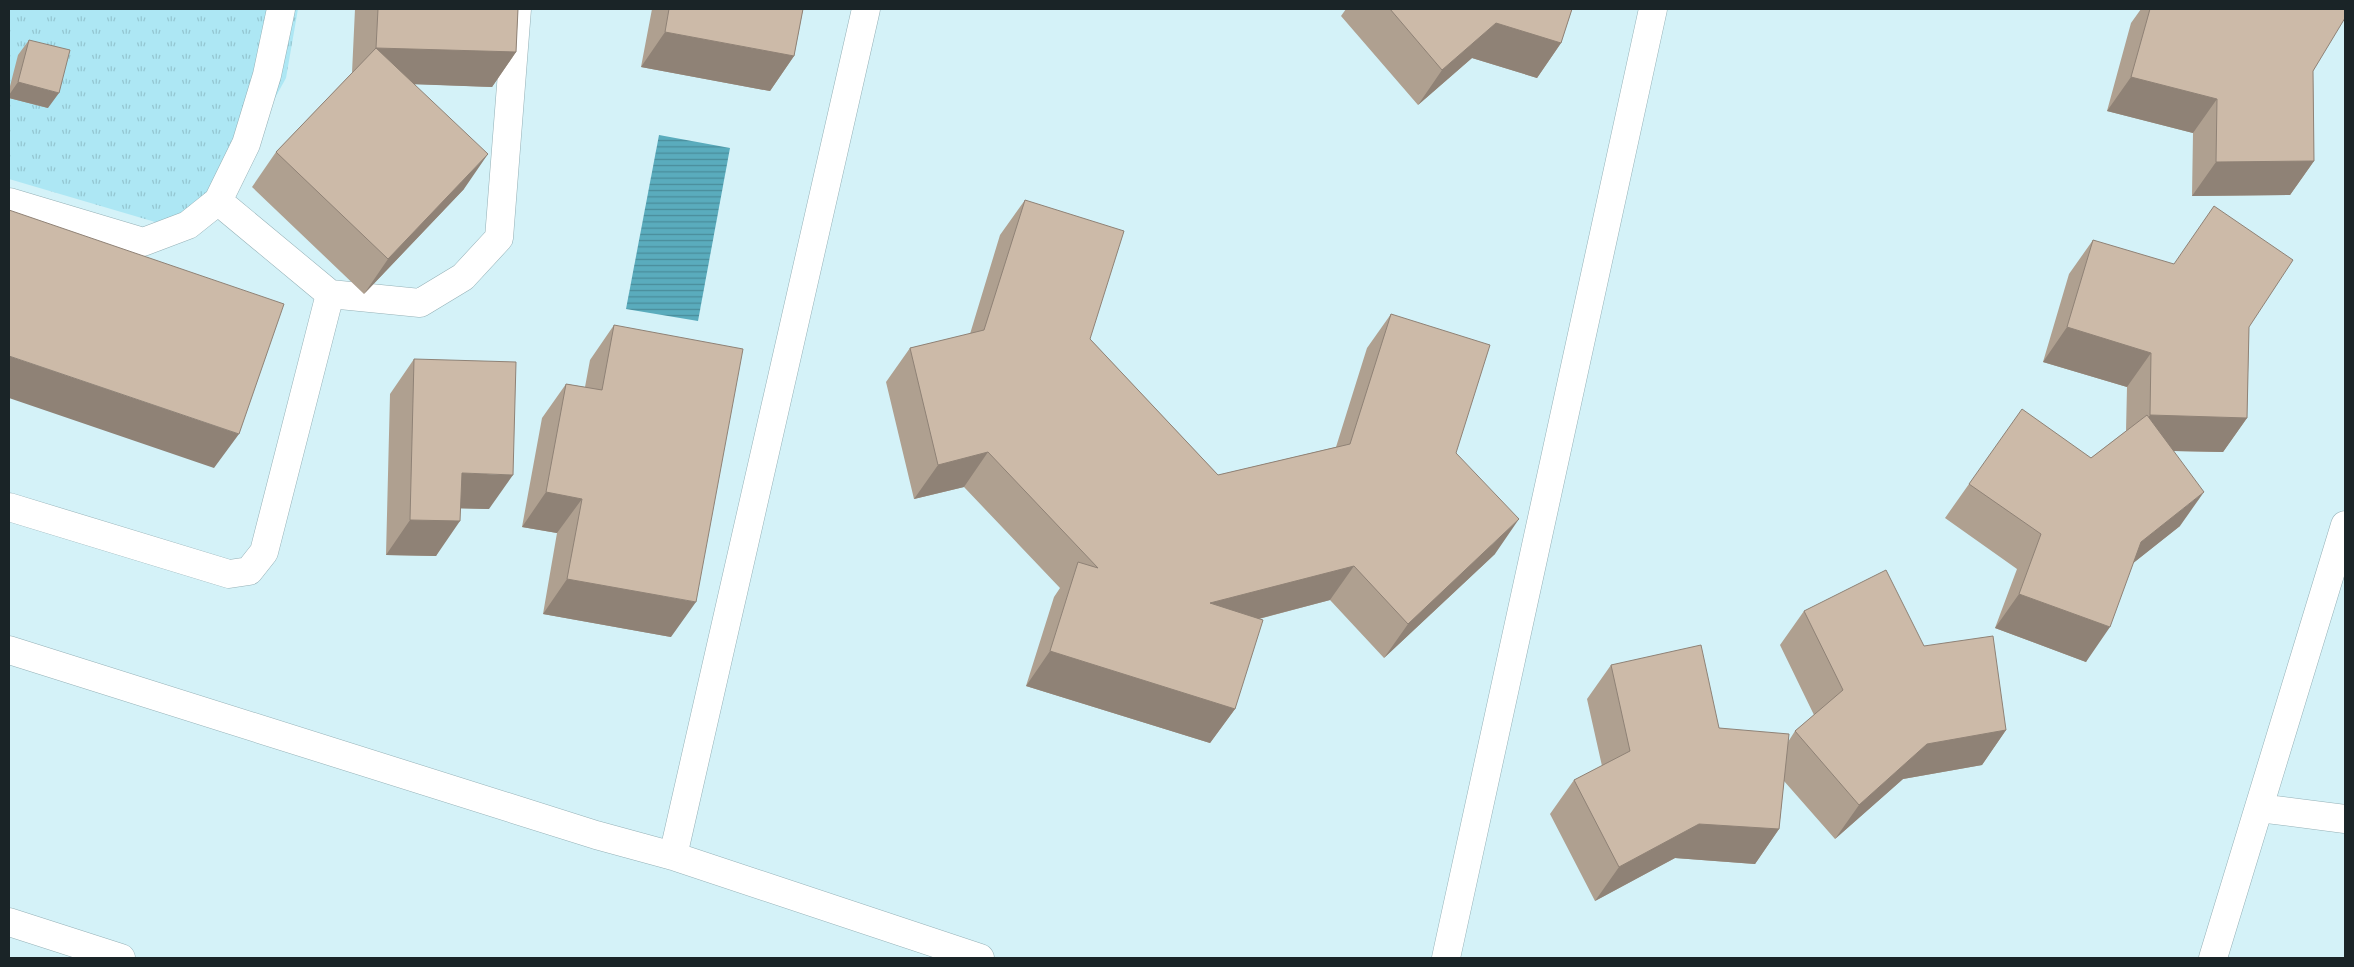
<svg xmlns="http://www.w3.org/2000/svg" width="2354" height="967" font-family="Lato,sans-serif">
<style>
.park{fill:url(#park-tufts)}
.water{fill:url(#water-rules)}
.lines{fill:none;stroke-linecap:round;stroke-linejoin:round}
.minor-casing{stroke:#95b1b7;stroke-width:29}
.minor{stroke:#fff;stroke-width:28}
.wall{fill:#afa090}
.shaded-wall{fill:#8f8276}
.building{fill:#ccbaa8;stroke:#8f8276}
</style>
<defs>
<pattern id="park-tufts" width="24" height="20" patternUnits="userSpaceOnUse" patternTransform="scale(1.25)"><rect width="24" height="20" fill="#ade7f4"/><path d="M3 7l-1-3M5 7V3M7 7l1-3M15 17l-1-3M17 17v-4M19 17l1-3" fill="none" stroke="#94c6d1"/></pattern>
<pattern id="water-rules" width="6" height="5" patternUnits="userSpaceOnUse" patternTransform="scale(1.25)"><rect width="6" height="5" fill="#5aacbd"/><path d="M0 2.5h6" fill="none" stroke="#4a8c9a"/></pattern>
</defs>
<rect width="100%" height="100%" fill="#d4f2f8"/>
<path class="park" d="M 9,9 L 298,9 L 286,78 L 238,165 L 199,206 L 162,224 L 9,179 Z"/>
<path class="water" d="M 659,135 L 730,148 L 698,321 L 626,309 Z"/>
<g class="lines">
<defs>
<path id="minor" d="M 218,201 L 330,294
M 9,202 L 143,242 L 188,225 L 218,201 L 246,144 L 267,75 L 281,9
M 9,507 L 229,574 L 249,571 L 264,552 L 330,294 L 420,303 L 463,277 L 499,238 L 517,9
M 9,650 L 596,835 L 673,856 L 980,958
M 2259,808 L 2345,819
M 673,856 L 866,9
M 9,922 L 121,958
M 1446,958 L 1653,9
M 2213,958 L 2345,525"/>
</defs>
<use href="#minor" class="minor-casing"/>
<use href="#minor" class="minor"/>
</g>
<path class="wall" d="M 355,9 L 518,9 L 516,52 L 492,87 L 415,84 L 464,189 L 364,294 L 252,187 L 276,152 L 352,73 Z
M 652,9 L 803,9 L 794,56 L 770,91 L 641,67 Z
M 1346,9 L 1572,9 L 1561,43 L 1537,78 L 1472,58 L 1418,105 L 1341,16 Z
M 2141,9 L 2345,9 L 2313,71 L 2314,161 L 2290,195 L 2192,196 L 2193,133 L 2107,111 L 2131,23 Z
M 29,40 L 48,108 L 9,98 L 9,90 L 18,55 Z
M 1025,200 L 1090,339 L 1218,475 L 1336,447 L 1367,348 L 1391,314 L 1456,453 L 1495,554 L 1384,658 L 1330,600 L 1259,619 L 1235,709 L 1210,743 L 1026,686 L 1054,597 L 1060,588 L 964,487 L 914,499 L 886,382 L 910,348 L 970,334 L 1000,235 Z
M 2093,240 L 2249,327 L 2247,418 L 2223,452 L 2174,451 L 2180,526 L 2133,563 L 2086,662 L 1995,628 L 2017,569 L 1945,518 L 1969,484 L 2091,458 L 2126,431 L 2127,387 L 2043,362 L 2069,274 Z
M 614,325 L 671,637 L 543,614 L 557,533 L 522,527 L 542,418 L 566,384 L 585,387 L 590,360 Z
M 414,359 L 489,509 L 461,508 L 436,556 L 386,555 L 390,394 Z
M 1804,611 L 1924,646 L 2006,730 L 1982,765 L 1903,779 L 1835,839 L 1784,781 L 1779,829 L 1755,864 L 1675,858 L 1595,901 L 1550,814 L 1574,780 L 1602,766 L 1587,699 L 1611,665 L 1719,728 L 1788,742 L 1795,731 L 1814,715 L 1780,645 Z"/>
<path class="shaded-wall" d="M 1496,23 L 1561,43 L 1537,78 L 1472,58 L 1418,105 L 1442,70 Z
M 665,32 L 794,56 L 770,91 L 641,67 Z
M 376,48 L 516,52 L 492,87 L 352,82 Z
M 2131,77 L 2217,99 L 2193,133 L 2107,111 Z
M 18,82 L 59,93 L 48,108 L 9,98 L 9,95 Z
M 488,154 L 464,189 L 364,294 L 388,259 Z
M 2314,161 L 2290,195 L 2192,196 L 2216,162 Z
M 2067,327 L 2151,353 L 2127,387 L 2043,362 Z
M 9,356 L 239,434 L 214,468 L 9,398 Z
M 2150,415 L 2247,418 L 2223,452 L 2125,450 Z
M 988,452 L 964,487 L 914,499 L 938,465 Z
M 462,473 L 513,475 L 489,509 L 437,508 Z
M 546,492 L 582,499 L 557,533 L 522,527 Z
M 2204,492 L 2180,526 L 2117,576 L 2141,542 Z
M 1519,519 L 1495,554 L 1384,658 L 1408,624 Z
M 410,520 L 460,521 L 436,556 L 386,555 Z
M 1354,566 L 1330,600 L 1185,638 L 1210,603 Z
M 567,579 L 696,602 L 671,637 L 543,614 Z
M 2019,594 L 2110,627 L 2086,662 L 1995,628 Z
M 1050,651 L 1235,709 L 1210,743 L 1026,686 Z
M 2006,730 L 1982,765 L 1903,779 L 1835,839 L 1859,805 L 1927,744 Z
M 1699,824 L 1779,829 L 1755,864 L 1675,858 L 1595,901 L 1619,867 Z"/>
<path class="building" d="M 378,9 L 518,9 L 516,52 L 376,48 Z
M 669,9 L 803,9 L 794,56 L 665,32 Z
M 1390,9 L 1572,9 L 1561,43 L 1496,23 L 1442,70 Z
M 2150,9 L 2345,9 L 2345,18 L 2313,71 L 2314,161 L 2216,162 L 2217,99 L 2131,77 Z
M 29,40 L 70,50 L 59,93 L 18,82 Z
M 376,48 L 488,154 L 388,259 L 276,152 Z
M 1025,200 L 1124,231 L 1090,339 L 1218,475 L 1350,444 L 1391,314 L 1490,345 L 1456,453 L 1519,519 L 1408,624 L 1354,566 L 1210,603 L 1263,620 L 1235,709 L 1050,651 L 1078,562 L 1098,568 L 988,452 L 938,465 L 910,348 L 984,330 Z
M 2214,206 L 2293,260 L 2249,327 L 2247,418 L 2150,415 L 2151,353 L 2067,327 L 2093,240 L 2174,264 Z
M 9,210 L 284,304 L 239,434 L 9,356 Z
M 614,325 L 743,349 L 696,602 L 567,579 L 582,499 L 546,492 L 566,384 L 602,390 Z
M 414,359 L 516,362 L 513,475 L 462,473 L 460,521 L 410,520 Z
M 2022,409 L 2091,458 L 2147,415 L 2204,492 L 2141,542 L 2110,627 L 2019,594 L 2041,534 L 1969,484 Z
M 1886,570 L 1924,646 L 1993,636 L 2006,730 L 1927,744 L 1859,805 L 1795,731 L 1843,690 L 1804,611 Z
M 1701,645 L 1719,728 L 1789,734 L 1779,829 L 1699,824 L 1619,867 L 1574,780 L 1630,751 L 1611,665 Z"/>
<rect width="2354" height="967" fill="none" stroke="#1a2427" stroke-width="20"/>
</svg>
